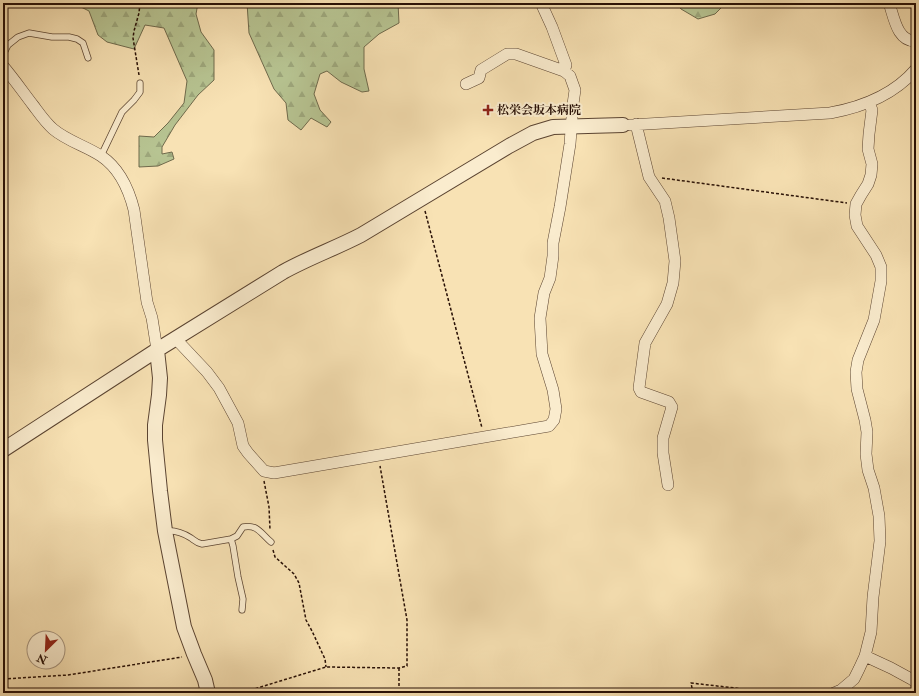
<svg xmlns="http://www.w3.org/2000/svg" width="919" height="696" font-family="'IM FELL Double Pica','Noto Serif JP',serif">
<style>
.forest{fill:url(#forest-firs);stroke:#6f6a4c}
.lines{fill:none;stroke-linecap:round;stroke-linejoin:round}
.service-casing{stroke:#5b4431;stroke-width:7}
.minor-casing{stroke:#5b4431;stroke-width:12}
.tertiary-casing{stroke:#5b4431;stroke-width:16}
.path{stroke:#270f05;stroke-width:1.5;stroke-dasharray:3 2;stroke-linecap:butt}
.service{stroke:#faecce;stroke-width:5.5}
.minor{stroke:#faecce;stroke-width:11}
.tertiary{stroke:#faecce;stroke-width:14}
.poi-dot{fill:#8f2418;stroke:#faecce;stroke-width:1.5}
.labels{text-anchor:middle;stroke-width:4;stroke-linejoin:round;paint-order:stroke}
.poi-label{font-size:12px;font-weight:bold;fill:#270f05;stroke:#faecce;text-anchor:start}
</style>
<defs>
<pattern id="forest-firs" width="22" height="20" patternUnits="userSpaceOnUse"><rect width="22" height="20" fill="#b7c492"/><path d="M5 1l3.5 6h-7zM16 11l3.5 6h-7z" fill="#9da77c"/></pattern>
</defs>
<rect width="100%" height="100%" fill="#f8e2b4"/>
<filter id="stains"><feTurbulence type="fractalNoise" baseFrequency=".005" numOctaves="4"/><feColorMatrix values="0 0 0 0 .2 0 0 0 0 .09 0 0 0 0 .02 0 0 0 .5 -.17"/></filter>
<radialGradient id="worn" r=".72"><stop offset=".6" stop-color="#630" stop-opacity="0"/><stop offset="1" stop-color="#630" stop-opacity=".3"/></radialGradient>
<path class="forest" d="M 73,3 L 198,3 L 196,14 L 201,32 L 214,50 L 214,80 L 198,95 L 175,125 L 162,147 L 162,154 L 172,152 L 174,159 L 158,166 L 139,167 L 139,136 L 154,137 L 168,123 L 184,103 L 187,81 L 164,28 L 145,25 L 134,49 L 107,42 L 98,35 L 89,11 Z
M 247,3 L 398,3 L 399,23 L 379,34 L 364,47 L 364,69 L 369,91 L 362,92 L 341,82 L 327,71 L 320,74 L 314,94 L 320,110 L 331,122 L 327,127 L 311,118 L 301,130 L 288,120 L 286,103 L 274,89 L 249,33 Z
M 676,3 L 726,3 L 715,14 L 698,19 L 681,9 Z"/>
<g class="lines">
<defs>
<path id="service" d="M 3,55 L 8,45 L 18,37 L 29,33 L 52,37 L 69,37 L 77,39 L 83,43 L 88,58
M 101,156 L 122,112 L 134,100 L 140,92 L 140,83
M 166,531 C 175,530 183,533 191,538 C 195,541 197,543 202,544 L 231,539 L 237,536 L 243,527 C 258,524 261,534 271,542
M 231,539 L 233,546 L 238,577 L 243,599 L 242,610"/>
<path id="minor" d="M 541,3 L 552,27 L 566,65 L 564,71
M 889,3 C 894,17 897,42 916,41
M 3,66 C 14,79 23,92 33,105 C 39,113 45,122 53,129 C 67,141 86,146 101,156 C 119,168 129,190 134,210 L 147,302 L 152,318 L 157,350
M 636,124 L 649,177 L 665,201 L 669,218 L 675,261 L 673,283 L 667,304 L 645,343 L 639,388 L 641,392 L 669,402 L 672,407 L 663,438 L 663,453 L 668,485
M 630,125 L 830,113 C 863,107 894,95 916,69
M 175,338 L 207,372 L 219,388 L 238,423 L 243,446 L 248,453 L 264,471 L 274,473 L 549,426 L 554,420 L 556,409 L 553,390 L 542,354 L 540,318 L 544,293 L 550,278 L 553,256 L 553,243 L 560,207 L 570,144 L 573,104 L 575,90 L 570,76 L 564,71 L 516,54 L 507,54 L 481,70 L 479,78 L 466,84
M 865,656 L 891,668 L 913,680 L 916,683
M 834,693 L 841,690 L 854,679 L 859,669 L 865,656 L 871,632 L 873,597 L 880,541 L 879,516 L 874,488 L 868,470 L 866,454 L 867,432 L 865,420 L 857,389 L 856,372 L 858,360 L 874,320 L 881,281 L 881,267 L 876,255 L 857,226 L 855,215 L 856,204 L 861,195 L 868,184 L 871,175 L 872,164 L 868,149 L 869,134 L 872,110 L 869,103"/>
<path id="tertiary" d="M 157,350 L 160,378 L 159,395 L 155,425 L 155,440 L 160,491 L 165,531 L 184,627 L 194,654 L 205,680 L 208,693
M 3,450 L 157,350 L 283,272 C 308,258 336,248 361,235 L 509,146 L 533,133 L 553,127 L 623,125"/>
</defs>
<use href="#service" class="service-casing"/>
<use href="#minor" class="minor-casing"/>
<use href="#tertiary" class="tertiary-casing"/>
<path class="path" d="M 139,75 L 133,38 L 134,31 L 139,13 L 140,3
M 662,178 L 847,203
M 425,211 L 482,428
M 264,481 L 269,507 L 270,530
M 273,550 L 275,557 L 294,574 L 299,583 L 306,620 L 312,631 L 325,659 L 326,667
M 399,668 L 399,693
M 3,679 L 68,675 L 182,657
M 241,693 L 326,667 L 399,668 L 407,666 L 407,620 L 380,466
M 693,693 L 691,683 L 779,693"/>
<use href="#service" class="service"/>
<use href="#minor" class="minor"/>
<use href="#tertiary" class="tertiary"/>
</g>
<path class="poi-dot" d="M486 104h4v4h4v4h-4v4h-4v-4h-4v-4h4z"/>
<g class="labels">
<g class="poi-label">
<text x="497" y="114">松栄会坂本病院</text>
</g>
</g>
<rect width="919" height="696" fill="none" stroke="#f8e2b4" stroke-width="16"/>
<rect x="4" y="4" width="911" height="688" fill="none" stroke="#270f05" stroke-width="2"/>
<rect x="8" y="8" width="903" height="680" fill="none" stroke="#270f05"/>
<g transform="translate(46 650) rotate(204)"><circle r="19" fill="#faecce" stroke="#a6947e"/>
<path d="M0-3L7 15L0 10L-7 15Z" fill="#8f2418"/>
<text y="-6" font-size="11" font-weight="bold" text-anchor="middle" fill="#270f05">N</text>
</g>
<rect width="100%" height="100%" filter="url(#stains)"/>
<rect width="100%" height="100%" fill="url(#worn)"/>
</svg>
